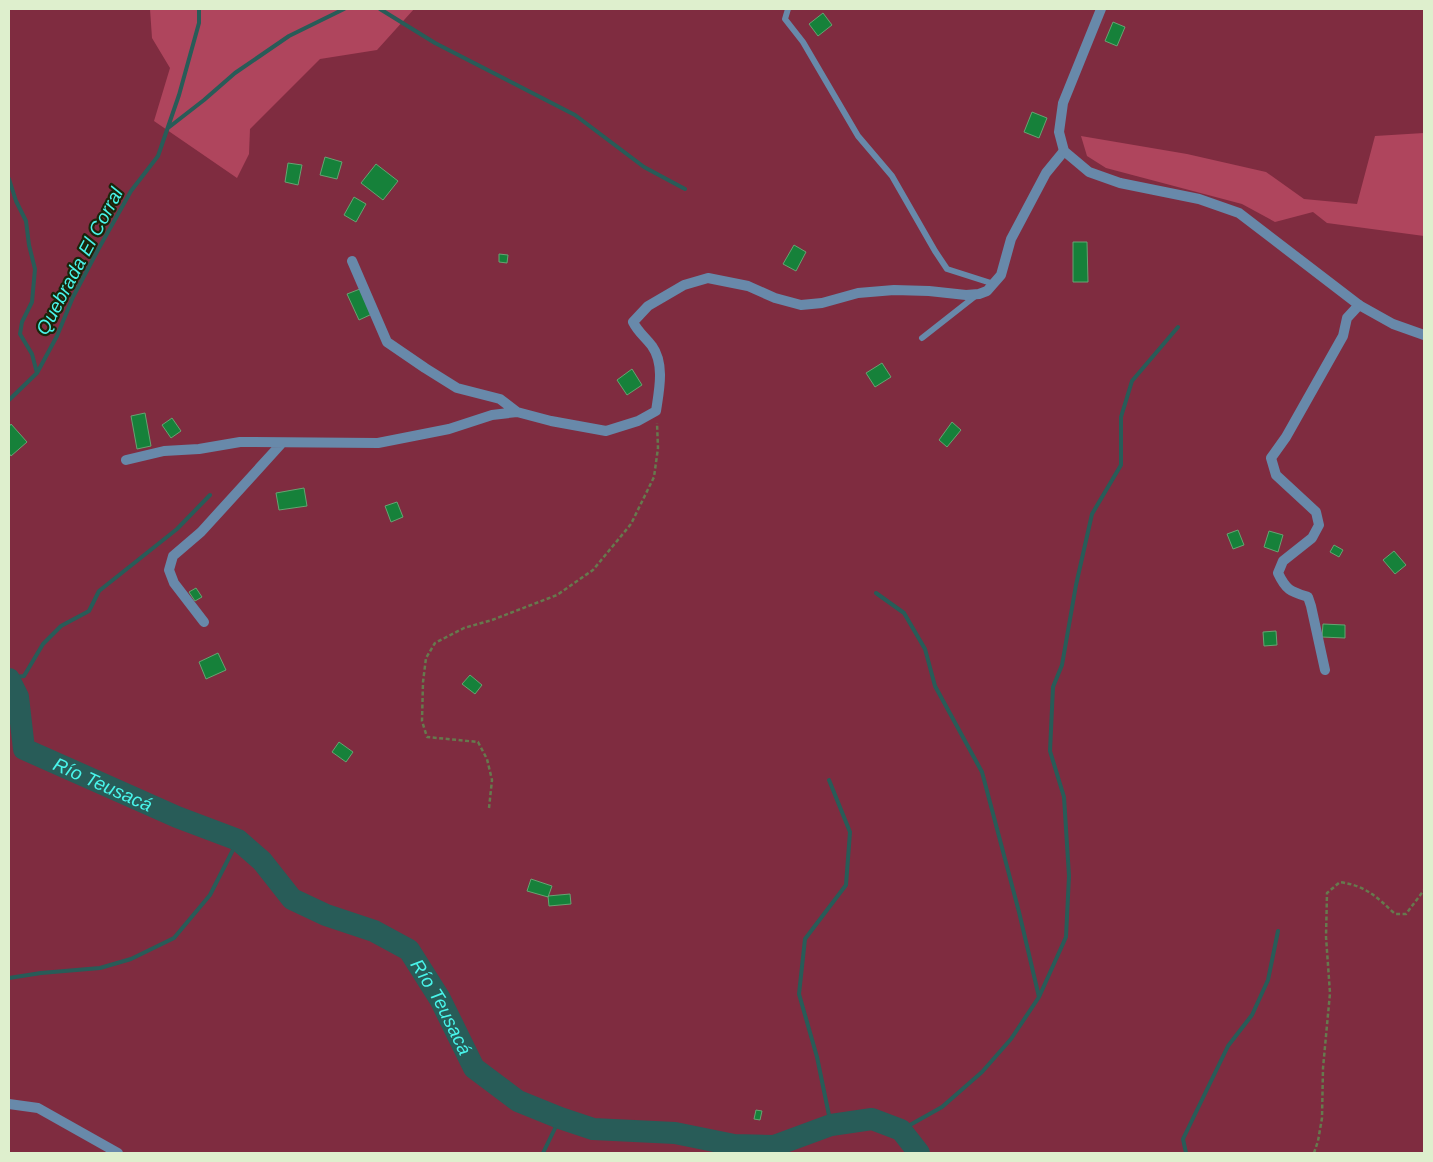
<svg xmlns="http://www.w3.org/2000/svg" width="1433" height="1162" font-family="Arial,sans-serif">
<style>
.green{fill:#7f2c40}
.forest{fill:#af455d}
.lines{fill:none;stroke-linecap:round;stroke-linejoin:round}
.stream{stroke:#285c58;stroke-width:4}
.river{stroke:#285c58;stroke-width:22}
.building{fill:#16813a;stroke:#66a372}
.path{stroke:#66794d;stroke-width:2.5;stroke-dasharray:4 2.5;stroke-linecap:butt}
.service{stroke:#6889aa;stroke-width:6}
.minor{stroke:#6889aa;stroke-width:10}
.tertiary{stroke:#6889aa;stroke-width:10}
.labels{text-anchor:middle;stroke-width:4.5;stroke-linejoin:round;paint-order:stroke}
.water-label{font-size:19px;font-style:italic;fill:#49f4ea;stroke:#1a250a}
</style>
<rect width="100%" height="100%" fill="#2d4110"/>
<path class="green" d="M 9,9 L 1424,9 L 1424,1153 L 9,1153 Z"/>
<path class="forest" d="M 150,9 L 414,9 L 377,50 L 320,59 L 250,129 L 249,154 L 237,178 L 154,121 L 170,68 L 152,38 Z
M 1424,133 L 1424,236 L 1327,223 L 1313,212 L 1275,222 L 1242,204 L 1106,168 L 1087,156 L 1081,136 L 1187,154 L 1266,172 L 1304,199 L 1357,204 L 1375,136 Z"/>
<g class="lines">
<path class="stream" d="M 380,9 L 435,43 L 575,115 L 644,167 L 685,189
M 168,128 L 204,100 L 235,73 L 289,36 L 344,9
M 9,179 L 16,201 L 26,221 L 29,245 L 35,269 L 32,302 L 22,322 L 20,334 L 32,354 L 37,373
M 9,400 L 37,373 L 57,336 L 73,297 L 99,248 L 131,191 L 158,156 L 179,95 L 199,23 L 199,9
M 876,593 L 904,613 L 925,649 L 935,686 L 982,772 L 1019,912 L 1039,997
M 9,678 L 24,676 L 43,644 L 61,626 L 89,611 L 99,591 L 177,529 L 210,495
M 829,780 L 850,832 L 846,885 L 805,939 L 799,994 L 817,1057 L 831,1125
M 9,978 L 41,973 L 100,968 L 131,959 L 174,938 L 210,895 L 238,840
M 901,1130 L 942,1107 L 982,1072 L 1011,1039 L 1039,997 L 1066,937 L 1069,876 L 1064,797 L 1050,751 L 1053,687 L 1062,665 L 1076,585 L 1092,514 L 1121,465 L 1121,417 L 1132,381 L 1178,327
M 543,1153 L 560,1118
M 1186,1153 L 1183,1139 L 1228,1046 L 1252,1015 L 1268,980 L 1278,931"/>
<path class="river" id="s1" d="M 9,679 L 18,697 L 24,749 L 177,817 L 238,840 L 262,861 L 292,899 L 326,915 L 374,931 L 409,950 L 440,999 L 474,1068 L 518,1101 L 560,1118 L 593,1129 L 675,1133 L 734,1145 L 774,1146 L 831,1125 L 872,1119 L 901,1130 L 919,1153"/>
</g>
<path class="building" d="M 823,13 L 832,25 L 818,36 L 809,24 Z
M 1113,22 L 1125,27 L 1117,46 L 1105,41 Z
M 1032,112 L 1047,118 L 1039,138 L 1024,132 Z
M 325,157 L 342,162 L 337,179 L 320,175 Z
M 288,163 L 302,165 L 298,185 L 285,182 Z
M 376,164 L 398,181 L 383,200 L 361,183 Z
M 354,197 L 366,204 L 356,222 L 344,215 Z
M 1073,242 L 1087,242 L 1088,282 L 1073,282 Z
M 794,245 L 806,252 L 796,271 L 783,264 Z
M 499,254 L 508,255 L 507,263 L 499,262 Z
M 360,289 L 372,314 L 359,320 L 347,294 Z
M 882,363 L 891,377 L 875,387 L 866,373 Z
M 632,369 L 642,385 L 627,395 L 617,380 Z
M 145,413 L 151,446 L 137,449 L 131,416 Z
M 172,418 L 181,431 L 171,438 L 162,425 Z
M 952,422 L 961,430 L 947,447 L 939,440 Z
M 11,424 L 27,442 L 11,456 L 9,453 L 9,427 Z
M 304,488 L 307,506 L 279,510 L 276,493 Z
M 397,502 L 403,517 L 391,522 L 385,506 Z
M 1238,530 L 1244,545 L 1233,549 L 1227,534 Z
M 1269,531 L 1283,535 L 1278,552 L 1264,547 Z
M 1334,545 L 1343,550 L 1339,557 L 1330,552 Z
M 1394,551 L 1406,565 L 1395,574 L 1383,560 Z
M 196,588 L 202,597 L 195,601 L 189,592 Z
M 1323,624 L 1345,625 L 1345,638 L 1322,637 Z
M 1276,631 L 1277,645 L 1264,646 L 1263,632 Z
M 218,653 L 226,670 L 206,679 L 199,662 Z
M 470,675 L 482,685 L 475,694 L 462,684 Z
M 339,742 L 353,752 L 346,762 L 332,752 Z
M 531,879 L 552,886 L 548,897 L 527,891 Z
M 570,894 L 571,904 L 549,906 L 548,896 Z
M 756,1110 L 762,1111 L 760,1120 L 754,1119 Z"/>
<g class="lines">
<path class="path" d="M 489,808 L 492,780 L 487,759 L 478,742 L 427,737 L 422,721 L 423,682 L 426,658 L 435,643 L 464,628 L 492,620 L 557,595 L 593,570 L 631,524 L 654,477 L 658,448 L 657,423
M 1314,1153 L 1318,1141 L 1322,1118 L 1323,1068 L 1330,993 L 1326,937 L 1327,893 L 1340,882 C 1366,886 1377,897 1395,914 L 1406,914 L 1424,890"/>
<path class="service" d="M 788,9 L 785,19 L 803,42 L 858,136 L 892,176 L 935,251 L 947,269 L 994,284
M 922,338 L 978,294"/>
<path class="minor" d="M 352,261 L 387,342 L 425,368 L 457,388 L 500,399 L 517,412
M 126,460 L 164,451 L 199,449 L 240,442 L 378,443 L 449,429 L 492,415 L 517,412 L 551,421 L 606,431 L 638,421 L 656,411 C 659,391 665,364 652,346 C 645,337 638,332 633,322 L 648,306 L 684,285 L 708,278 L 748,286 L 775,298 L 801,305 L 822,303 L 858,293 L 894,290 L 929,291 L 966,295 L 979,294 L 987,291 L 1001,275 L 1011,239 L 1046,173 L 1064,151
M 204,622 L 174,583 L 169,570 L 173,556 L 201,532 L 282,443
M 1325,670 L 1311,606 L 1308,597 C 1290,591 1286,590 1278,573 L 1283,561 L 1312,538 L 1319,525 L 1316,512 L 1276,475 L 1271,458 L 1286,437 L 1343,336 L 1347,318 L 1359,305
M 9,1104 L 38,1108 L 118,1153"/>
<path class="tertiary" d="M 1101,9 L 1063,103 L 1059,132 L 1064,151 L 1089,172 L 1120,183 L 1199,199 L 1239,213 L 1359,305 L 1393,324 L 1424,335"/>
</g>
<g class="labels">
<g class="water-label">
<text transform="translate(79 261) rotate(-62)" y="7">Quebrada El Corral</text>
<text dy="7" stroke="none"><textPath href="#s1" startOffset="159">Río Teusacá</textPath></text>
<text dy="7" stroke="none"><textPath href="#s1" startOffset="579">Río Teusacá</textPath></text>
</g>
</g>
<rect width="1433" height="1162" fill="none" stroke="#deefcd" stroke-width="20"/>
</svg>
